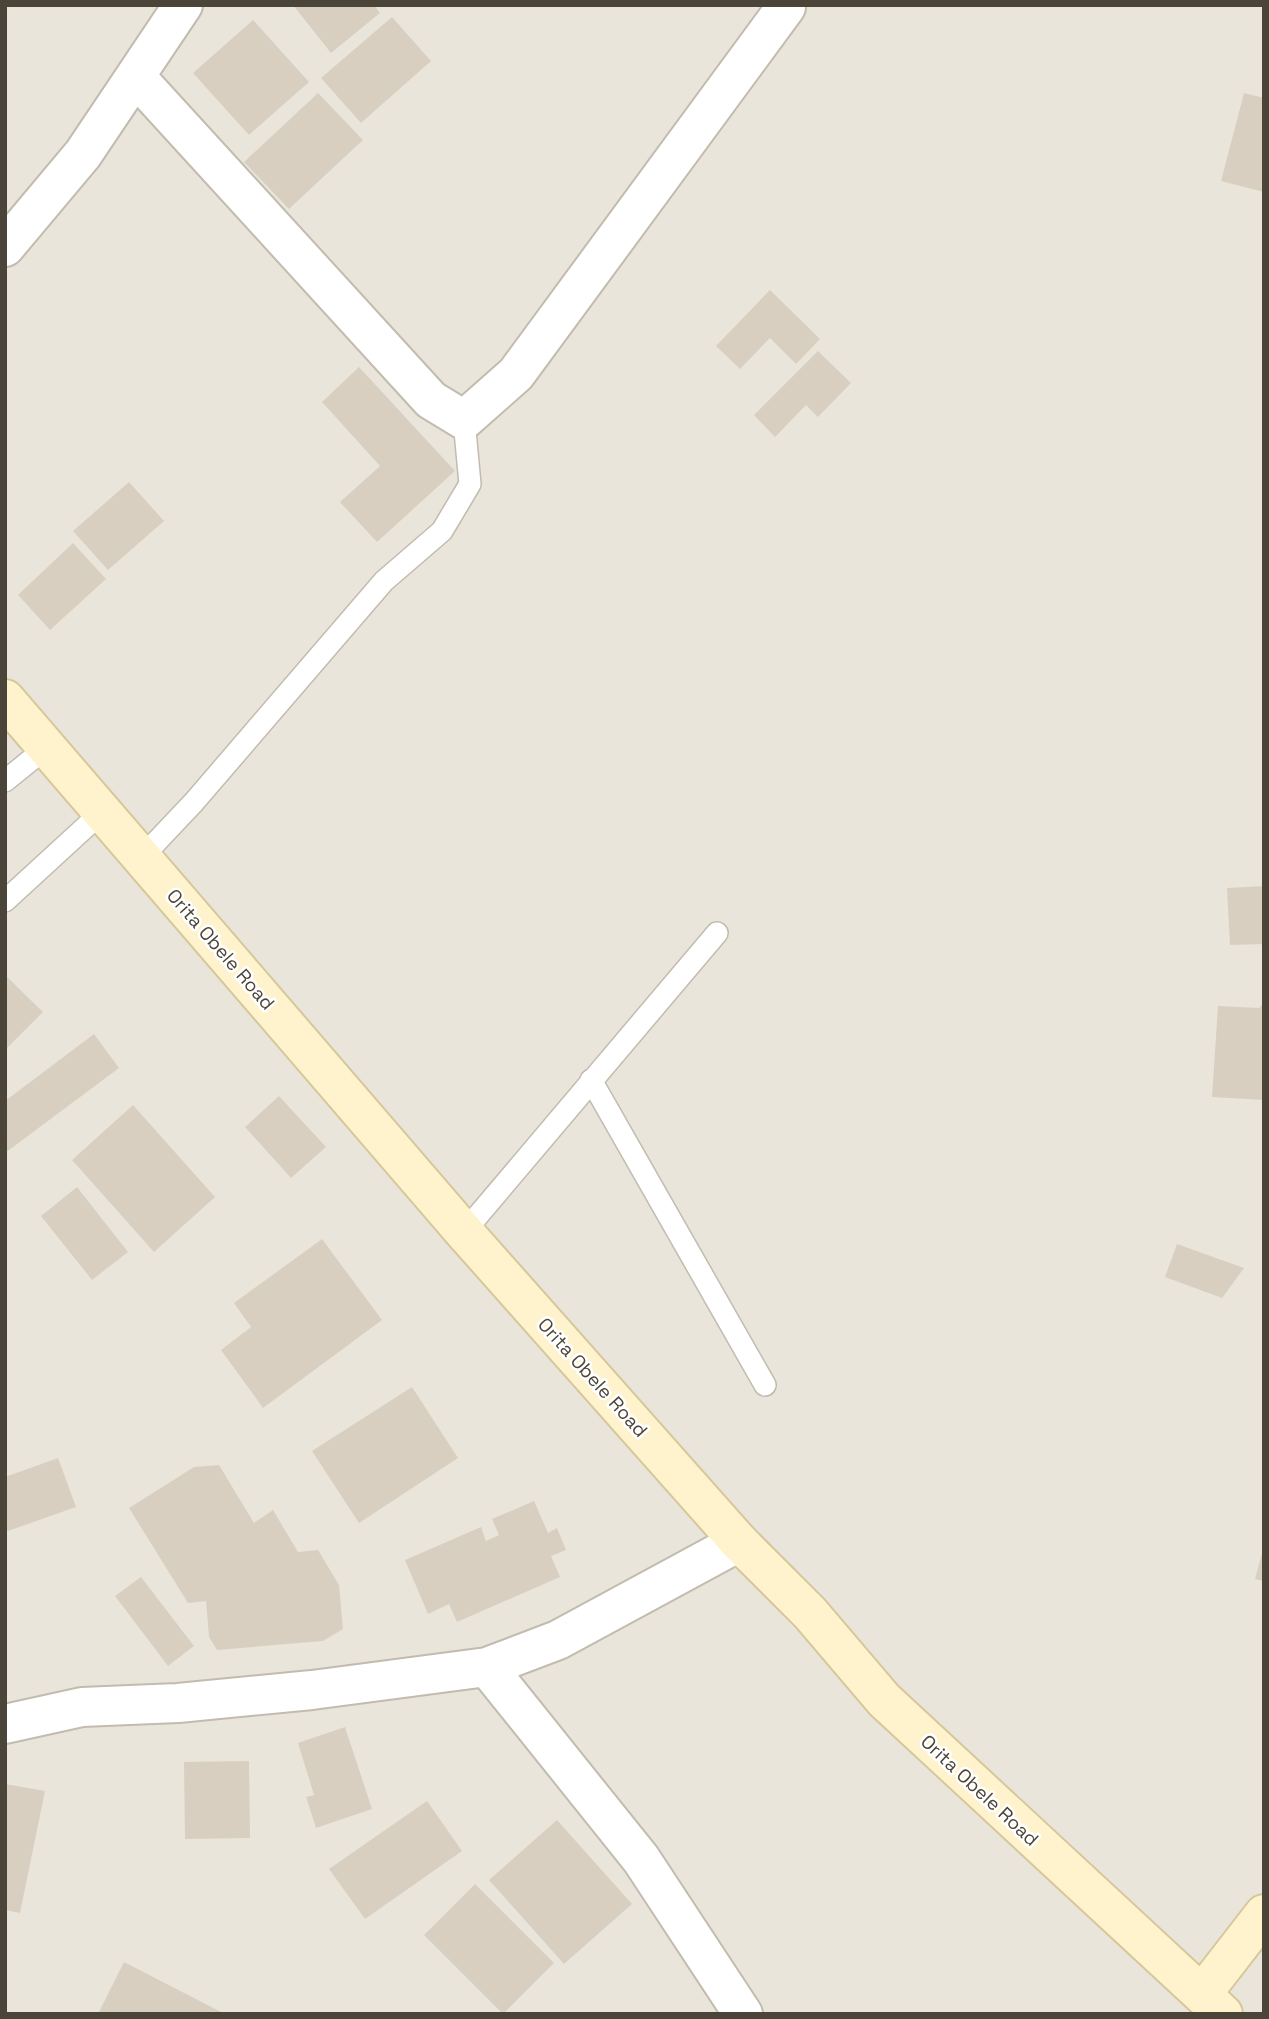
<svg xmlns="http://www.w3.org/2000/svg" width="1269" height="2019" font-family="'Space Grotesk',sans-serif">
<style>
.residential{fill:#eae5da}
.building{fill:#d8cfc1}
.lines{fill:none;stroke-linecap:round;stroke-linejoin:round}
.lane-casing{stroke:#c2bbae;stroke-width:24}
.street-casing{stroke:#c2bbae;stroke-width:42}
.secondary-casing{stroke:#d6c79b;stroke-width:42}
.lane{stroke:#fff;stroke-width:21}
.street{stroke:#fff;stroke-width:38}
.secondary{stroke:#fff3cd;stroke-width:38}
.labels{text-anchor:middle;stroke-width:5;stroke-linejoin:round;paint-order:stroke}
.street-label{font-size:19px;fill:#4b4439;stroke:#fff}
</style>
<rect width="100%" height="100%" fill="#f6f3ec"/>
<path class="residential" d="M 5,5 L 1264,5 L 1264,2014 L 5,2014 Z"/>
<path class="building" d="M 293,5 L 374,5 L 380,13 L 331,53 Z
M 392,17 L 431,61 L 361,123 L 321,78 Z
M 253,20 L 309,82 L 249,135 L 193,73 Z
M 318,93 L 363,140 L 289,209 L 244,162 Z
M 1244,93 L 1264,98 L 1264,192 L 1221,181 Z
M 770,290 L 820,339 L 796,364 L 770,338 L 740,369 L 716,346 Z
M 818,351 L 851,383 L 818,417 L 806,405 L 775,437 L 754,415 Z
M 359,367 L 455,471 L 377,542 L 340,502 L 380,466 L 322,402 Z
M 129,482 L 164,521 L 108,570 L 73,531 Z
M 73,543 L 106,579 L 50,630 L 18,595 Z
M 1264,886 L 1264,944 L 1230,945 L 1227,888 Z
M 5,975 L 43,1012 L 5,1050 Z
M 1264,1002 L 1264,1100 L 1212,1097 L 1218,1006 L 1259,1008 Z
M 94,1034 L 119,1068 L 5,1153 L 5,1101 Z
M 279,1096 L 326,1147 L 291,1178 L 245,1127 Z
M 133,1105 L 215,1197 L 154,1252 L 72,1160 Z
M 77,1187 L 128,1252 L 92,1280 L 41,1216 Z
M 322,1239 L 382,1320 L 263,1408 L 221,1350 L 251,1327 L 234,1303 Z
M 1177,1244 L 1244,1268 L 1222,1298 L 1165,1277 Z
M 412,1387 L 458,1458 L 359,1523 L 312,1451 Z
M 58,1458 L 76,1507 L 5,1532 L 5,1477 Z
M 219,1465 L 254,1523 L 273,1510 L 298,1552 L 318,1550 L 339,1585 L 343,1629 L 323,1641 L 217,1650 L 209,1637 L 206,1601 L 188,1603 L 129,1508 L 194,1467 Z
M 534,1501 L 548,1533 L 557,1528 L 566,1550 L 551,1556 L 560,1577 L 457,1622 L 449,1604 L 428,1614 L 405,1560 L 481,1527 L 486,1541 L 499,1535 L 492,1519 Z
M 1263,1550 L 1264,1550 L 1264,1581 L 1255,1579 Z
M 141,1577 L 194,1646 L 168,1666 L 115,1596 Z
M 345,1727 L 372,1809 L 316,1828 L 306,1797 L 314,1795 L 298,1743 Z
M 249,1761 L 250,1838 L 185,1839 L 184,1762 Z
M 5,1784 L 45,1791 L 20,1913 L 5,1910 Z
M 427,1801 L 462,1851 L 365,1919 L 329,1869 Z
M 557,1820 L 632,1904 L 564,1964 L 489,1880 Z
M 475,1884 L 554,1963 L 503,2014 L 424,1935 Z
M 124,1962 L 225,2014 L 98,2014 Z"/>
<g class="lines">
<defs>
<path id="lane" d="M 5,781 L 47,747
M 142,857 L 194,802 L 384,581 L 442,531 L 470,484 L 464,420
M 5,901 L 103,811
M 591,1080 L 765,1385
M 464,1232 L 717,933"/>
<path id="street" d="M 136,77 L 431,400 L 464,420 L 516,374 L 786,7
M 5,247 L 83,154 L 183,5
M 487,1667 L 641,1859 L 743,2014
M 5,1724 L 82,1707 L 178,1703 L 312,1690 L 487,1667 L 558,1640 L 739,1542"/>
<path id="secondary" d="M 5,699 L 464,1232 L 739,1542 L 810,1613 L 884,1700 L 1223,2014
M 1202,1994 L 1264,1914"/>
</defs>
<use href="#lane" class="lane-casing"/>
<use href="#street" class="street-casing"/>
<use href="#secondary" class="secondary-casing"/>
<use href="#lane" class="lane"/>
<use href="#street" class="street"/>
<use href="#secondary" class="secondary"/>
</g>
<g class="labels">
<g class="street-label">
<text transform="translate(221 949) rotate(49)" y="7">Orita Obele Road</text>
<text transform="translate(593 1377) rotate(48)" y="7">Orita Obele Road</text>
<text transform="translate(980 1790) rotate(43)" y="7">Orita Obele Road</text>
</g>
</g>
<rect width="1269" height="2019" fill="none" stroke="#4b4439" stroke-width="14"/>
</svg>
